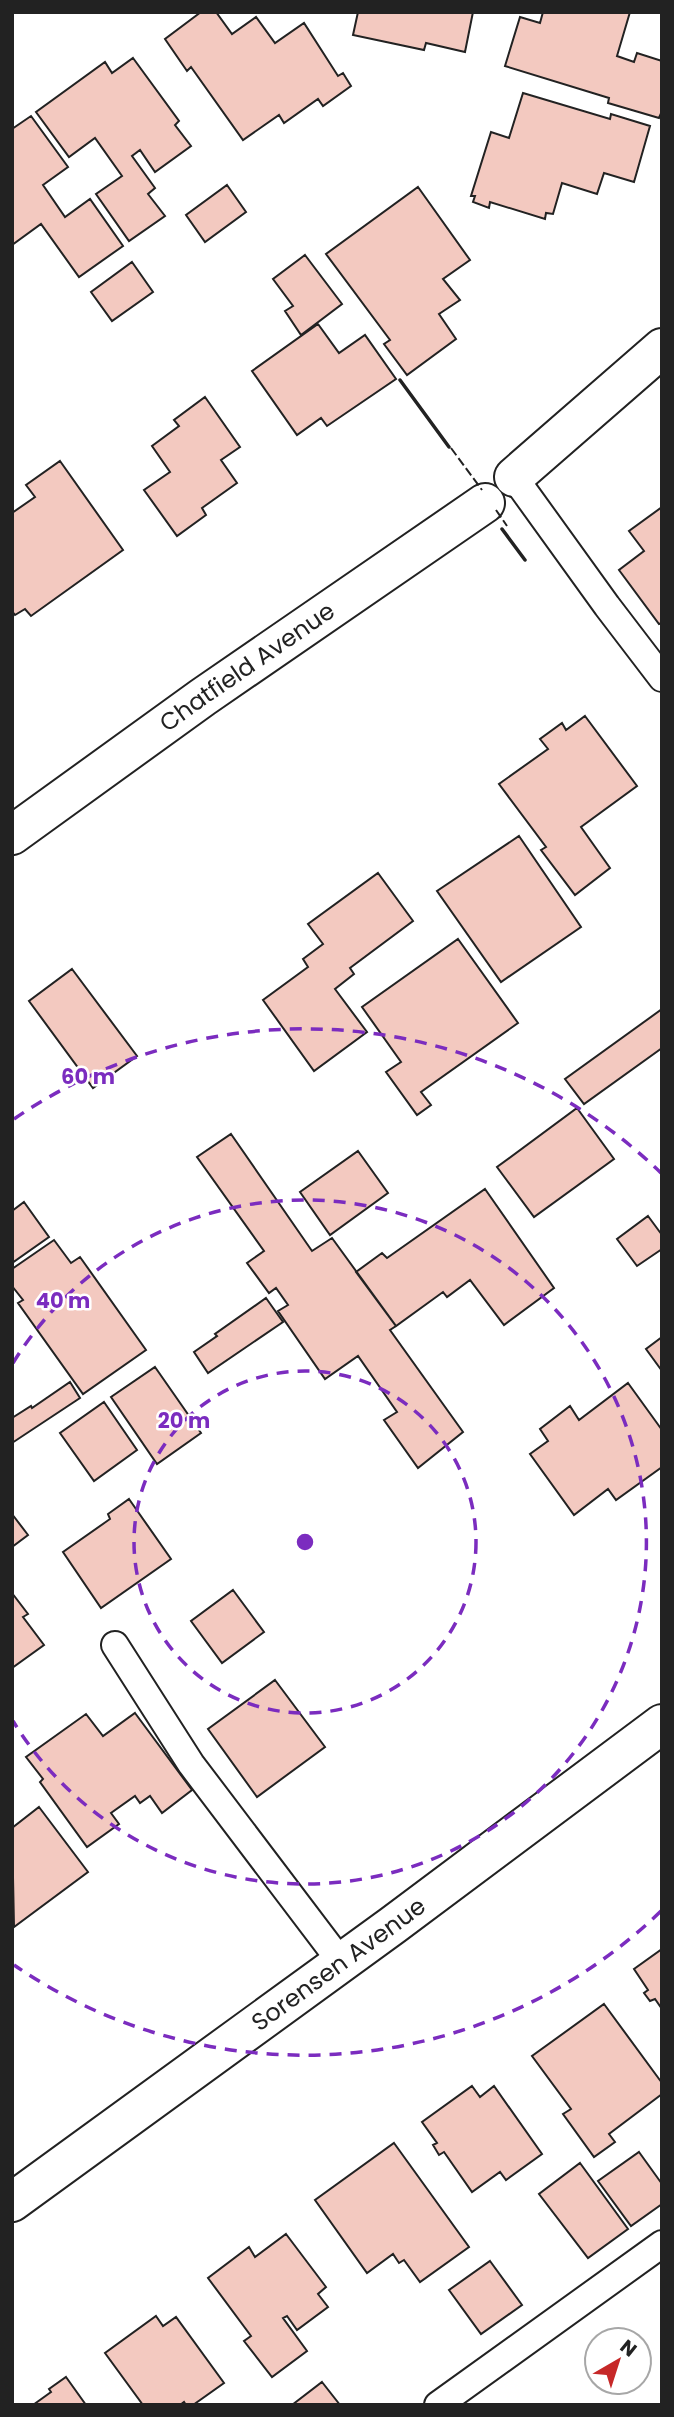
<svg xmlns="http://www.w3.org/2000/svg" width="674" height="2417" font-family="Poppins,sans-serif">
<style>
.building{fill:#f3c9c0;stroke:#222;stroke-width:2}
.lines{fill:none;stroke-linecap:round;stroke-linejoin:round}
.lane-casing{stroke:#222;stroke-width:30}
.street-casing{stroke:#222;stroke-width:42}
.secondary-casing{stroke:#222;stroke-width:42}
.lane{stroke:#fff;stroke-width:26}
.street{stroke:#fff;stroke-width:38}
.secondary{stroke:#fff;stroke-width:38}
.fence{stroke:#222;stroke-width:2;stroke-dasharray:9 3.5;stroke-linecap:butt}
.wall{stroke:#222;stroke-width:3.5}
.ring{fill:none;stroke:#7b2cbf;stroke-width:3.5;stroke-dasharray:12 9}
.labels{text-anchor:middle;stroke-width:5;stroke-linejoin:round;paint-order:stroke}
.street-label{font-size:24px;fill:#222;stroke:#fff}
.centre{fill:#7b2cbf;stroke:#fff;stroke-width:3.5}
.ring-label{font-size:21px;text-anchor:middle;font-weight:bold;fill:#7b2cbf;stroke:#fff;stroke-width:5;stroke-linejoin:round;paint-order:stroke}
</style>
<rect width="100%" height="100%" fill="#fff"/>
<path class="building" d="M 201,12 L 216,12 L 232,34 L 256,17 L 275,43 L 304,23 L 338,76 L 343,73 L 351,86 L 323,106 L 318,99 L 284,123 L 279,115 L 243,140 L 191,67 L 187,71 L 165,39 Z
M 358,12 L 473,12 L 465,52 L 426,43 L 424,50 L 353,35 Z
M 543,12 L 630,12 L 617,56 L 634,62 L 637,53 L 662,61 L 662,111 L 659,118 L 608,103 L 609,98 L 505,66 L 520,17 L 540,23 Z
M 133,58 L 179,121 L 175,125 L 191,146 L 155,172 L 140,150 L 132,156 L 155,188 L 148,194 L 165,216 L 129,241 L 96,194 L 122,176 L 95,138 L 69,157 L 36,112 L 105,62 L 112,73 Z
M 523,93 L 610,119 L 611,114 L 650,126 L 634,182 L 604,173 L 597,194 L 562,183 L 553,214 L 546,213 L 545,219 L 490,202 L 489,208 L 473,202 L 475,196 L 471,196 L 491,132 L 509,138 Z
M 31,116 L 68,167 L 43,185 L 65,217 L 90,199 L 123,246 L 79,277 L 41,224 L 12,245 L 12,129 Z
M 227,185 L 246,212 L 205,242 L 186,215 Z
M 418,187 L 470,260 L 443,279 L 460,300 L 439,314 L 456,339 L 407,375 L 384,344 L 390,340 L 326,254 Z
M 305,255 L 342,304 L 301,335 L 285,311 L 293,306 L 273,279 Z
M 132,262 L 153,292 L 112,321 L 91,292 Z
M 318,324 L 339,353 L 365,335 L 396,379 L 327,426 L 321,418 L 297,435 L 252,371 Z
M 205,397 L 240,447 L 221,460 L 237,483 L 202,508 L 206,515 L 177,536 L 144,490 L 170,472 L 152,446 L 179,426 L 174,420 Z
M 60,461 L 123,550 L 31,616 L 25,609 L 15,615 L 12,611 L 12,513 L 35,497 L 26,485 Z
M 662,507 L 662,623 L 659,624 L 619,570 L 644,551 L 629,531 Z
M 585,716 L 637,786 L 581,827 L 610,868 L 575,895 L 541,850 L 546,847 L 499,784 L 548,749 L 540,739 L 562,723 L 566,730 Z
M 519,836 L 581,927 L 501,982 L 437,891 Z
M 378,873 L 413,921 L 350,968 L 354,974 L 335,989 L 367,1032 L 314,1071 L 263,1000 L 308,967 L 303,959 L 323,944 L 308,924 Z
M 458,939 L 518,1023 L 421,1092 L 431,1105 L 417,1115 L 386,1072 L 401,1062 L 362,1007 Z
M 72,969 L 137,1056 L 93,1088 L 29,1001 Z
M 662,1009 L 662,1048 L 584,1104 L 565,1079 Z
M 577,1108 L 614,1159 L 534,1217 L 497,1167 Z
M 231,1134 L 312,1251 L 332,1238 L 396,1326 L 390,1330 L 463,1432 L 418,1468 L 384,1420 L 397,1412 L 358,1356 L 325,1379 L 278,1311 L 288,1305 L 276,1288 L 269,1293 L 247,1263 L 264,1251 L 197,1157 Z
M 358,1151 L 388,1193 L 330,1235 L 300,1192 Z
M 485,1189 L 554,1288 L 504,1325 L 470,1280 L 447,1297 L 443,1292 L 396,1326 L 356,1272 L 382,1253 L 387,1258 Z
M 24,1202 L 49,1237 L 12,1263 L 12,1211 Z
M 648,1216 L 662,1235 L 662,1249 L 637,1266 L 617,1239 Z
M 54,1240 L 71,1263 L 80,1257 L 146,1350 L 83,1394 L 18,1303 L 23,1300 L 12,1286 L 12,1269 Z
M 266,1298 L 283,1322 L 208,1373 L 194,1352 L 217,1336 L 215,1334 Z
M 662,1337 L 662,1371 L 646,1349 Z
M 155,1367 L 201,1433 L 157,1464 L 111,1397 Z
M 70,1382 L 80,1398 L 12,1443 L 12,1418 L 31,1406 L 32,1408 Z
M 628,1383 L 662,1430 L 662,1467 L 616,1500 L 608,1489 L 574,1515 L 530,1454 L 548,1441 L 540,1429 L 570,1406 L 579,1420 Z
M 104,1402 L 137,1450 L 94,1481 L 60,1433 Z
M 129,1499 L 171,1559 L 101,1608 L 63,1552 L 110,1519 L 108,1514 Z
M 12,1514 L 28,1535 L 12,1547 Z
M 233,1590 L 264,1632 L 222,1663 L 191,1621 Z
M 12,1593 L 28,1614 L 23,1617 L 44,1645 L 12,1668 Z
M 275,1680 L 325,1747 L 257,1797 L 208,1729 Z
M 135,1713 L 192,1790 L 162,1813 L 150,1796 L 140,1803 L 135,1796 L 111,1813 L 119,1824 L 87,1847 L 40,1782 L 43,1779 L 26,1757 L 86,1714 L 103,1736 Z
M 39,1807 L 88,1872 L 14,1927 L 12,1828 Z
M 662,1949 L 662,2009 L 655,1999 L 650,2001 L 644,1993 L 648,1990 L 634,1969 Z
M 604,2004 L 662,2083 L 662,2094 L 609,2134 L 615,2142 L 594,2157 L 563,2114 L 571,2109 L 532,2056 Z
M 472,2086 L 480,2097 L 494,2086 L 542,2154 L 506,2180 L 500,2172 L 472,2192 L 444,2152 L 439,2155 L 433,2145 L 437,2143 L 422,2122 Z
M 394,2143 L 469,2247 L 420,2282 L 404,2260 L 399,2263 L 393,2254 L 367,2273 L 315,2200 Z
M 639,2152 L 662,2184 L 662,2204 L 631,2226 L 598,2181 Z
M 580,2163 L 628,2229 L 588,2258 L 539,2194 Z
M 286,2234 L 326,2287 L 318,2294 L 328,2307 L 297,2330 L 287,2316 L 283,2318 L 307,2351 L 272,2377 L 244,2341 L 251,2336 L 208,2278 L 249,2247 L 255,2257 Z
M 490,2261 L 522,2305 L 481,2334 L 449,2290 Z
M 156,2316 L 163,2326 L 176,2317 L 224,2383 L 193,2405 L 186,2405 L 184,2402 L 180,2405 L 143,2405 L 105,2353 Z
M 66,2377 L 86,2405 L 33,2405 L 51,2392 L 49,2389 Z
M 322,2382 L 340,2405 L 292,2405 Z"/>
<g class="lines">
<defs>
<path id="lane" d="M 514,477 L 607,606 L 662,678
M 115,1645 L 191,1764 L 341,1962
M 438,2405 L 662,2244"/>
<g id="street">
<path d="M 514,477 L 662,348"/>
<path id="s1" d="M 12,835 L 203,697 L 485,503"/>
</g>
<g id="secondary">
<path id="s2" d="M 12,2202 L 393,1925 L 662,1724"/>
</g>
</defs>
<use href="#lane" class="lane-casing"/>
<use href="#street" class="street-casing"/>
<use href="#secondary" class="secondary-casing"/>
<use href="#lane" class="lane"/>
<use href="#street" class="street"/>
<use href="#secondary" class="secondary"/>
<path class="fence" d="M 451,448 L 482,490
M 496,510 L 507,526"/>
<path class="wall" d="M 400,380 L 449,447
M 502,529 L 525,560"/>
</g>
<g class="ring">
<circle cx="305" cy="1542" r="171"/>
<path d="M13 1363A342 342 0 1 1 13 1721"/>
<path d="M661 1911A513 513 0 0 1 14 1965M14 1119A513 513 0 0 1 661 1173"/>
</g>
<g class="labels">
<g class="street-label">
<text dy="8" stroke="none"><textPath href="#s1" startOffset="289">Chatfield Avenue</textPath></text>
<text dy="8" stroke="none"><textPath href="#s2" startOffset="404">Sorensen Avenue</textPath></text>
</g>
</g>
<circle cx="305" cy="1542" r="10" class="centre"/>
<g class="ring-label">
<text x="88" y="1084">60 m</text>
<text x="63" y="1308">40 m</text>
<text x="184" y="1428">20 m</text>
</g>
<rect width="674" height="2417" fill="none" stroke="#222222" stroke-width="28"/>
<g transform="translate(618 2361) rotate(39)"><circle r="33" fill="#ffffff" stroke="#a7a7a7" stroke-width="2"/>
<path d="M0-5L12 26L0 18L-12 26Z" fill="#c62828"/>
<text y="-10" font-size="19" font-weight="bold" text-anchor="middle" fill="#222222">N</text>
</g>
</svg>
